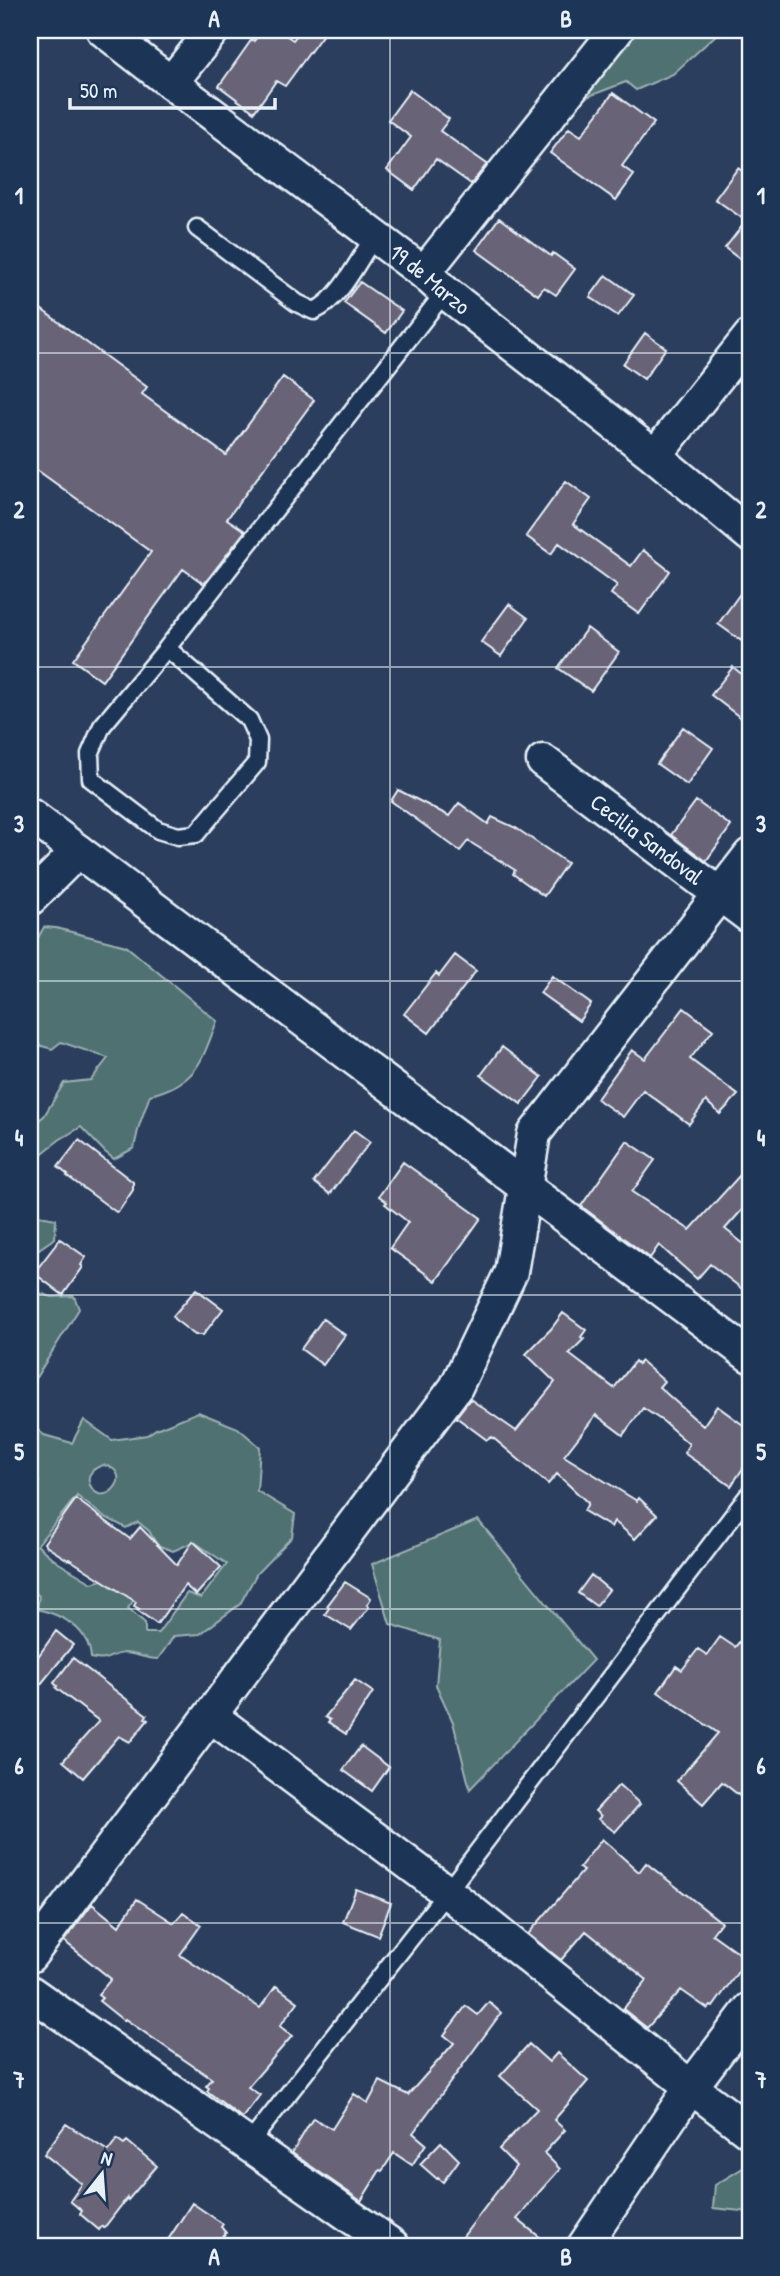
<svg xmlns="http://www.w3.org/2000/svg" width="780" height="2276" font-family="'Patrick Hand',sans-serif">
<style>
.green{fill:#507171;stroke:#9cb1b4;stroke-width:2;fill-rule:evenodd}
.building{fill:#686376;stroke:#e8f1f8;stroke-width:2}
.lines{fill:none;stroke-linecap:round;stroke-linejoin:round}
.service-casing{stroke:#e8f1f8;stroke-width:21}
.minor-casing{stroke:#e8f1f8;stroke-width:37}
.service{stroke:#1d3557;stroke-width:16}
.minor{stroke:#1d3557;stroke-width:32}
.grid{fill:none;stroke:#e8f1f8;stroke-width:2;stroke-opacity:0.55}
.labels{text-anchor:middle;stroke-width:5;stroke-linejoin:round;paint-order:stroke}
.street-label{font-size:23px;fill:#e8f1f8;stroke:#1d3557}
.neatline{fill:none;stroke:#e8f1f8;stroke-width:2.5}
.grid-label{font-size:23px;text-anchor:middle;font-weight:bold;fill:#e8f1f8}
</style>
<rect width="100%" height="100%" fill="#2c3e5d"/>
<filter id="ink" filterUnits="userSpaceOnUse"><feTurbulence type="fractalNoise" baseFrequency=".0143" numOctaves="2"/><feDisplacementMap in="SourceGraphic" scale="14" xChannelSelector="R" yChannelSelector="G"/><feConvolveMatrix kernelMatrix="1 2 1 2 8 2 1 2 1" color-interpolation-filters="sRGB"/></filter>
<g filter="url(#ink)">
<path class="green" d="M 637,30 L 750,30 L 750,35 L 717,34 L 673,74 L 636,90 L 626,82 L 587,97 L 584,84 L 607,58 Z
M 44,927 L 56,928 L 126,946 L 217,1021 C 201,1063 197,1083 150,1095 L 139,1126 L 134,1148 L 114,1159 L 105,1152 L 81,1127 L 59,1140 L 39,1156 L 30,1179 L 30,1127 L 44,1116 L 64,1083 L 91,1080 L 108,1058 L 61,1042 L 52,1049 L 35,1044 L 30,1039 L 30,952 Z
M 40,1216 L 56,1219 L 55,1238 L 30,1255 L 30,1218 Z
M 30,1290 L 52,1297 L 74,1296 L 79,1309 L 30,1387 Z
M 198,1412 L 238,1428 L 260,1447 L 257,1491 L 295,1514 L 292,1537 L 257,1573 L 240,1604 L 200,1634 L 174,1636 L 158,1659 C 146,1659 134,1653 124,1653 C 109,1654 109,1663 91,1658 C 89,1629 63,1615 37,1609 L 39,1596 L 30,1587 L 30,1505 L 39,1482 L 30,1473 L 30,1424 L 44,1435 L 72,1443 L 84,1420 L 112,1440 L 147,1435 L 156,1429 ZM 104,1465 C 138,1473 102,1512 90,1485 C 85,1474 95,1467 104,1465 ZM 77,1496 L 103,1516 L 126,1528 L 138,1522 L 149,1531 L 157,1545 L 173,1551 L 194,1542 L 227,1564 L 201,1598 L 187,1593 L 158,1633 L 145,1633 L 145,1623 L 128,1608 L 152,1576 L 118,1575 L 92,1583 L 57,1562 L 37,1545 Z
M 478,1520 L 593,1660 L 470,1789 L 453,1722 L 436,1685 L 440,1640 L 390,1624 L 372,1564 Z
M 743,2168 L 750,2172 L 750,2212 L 713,2208 L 715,2185 Z"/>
<path class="building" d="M 262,30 L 278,30 L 293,40 L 301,30 L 326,30 L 285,86 L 276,81 L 254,112 L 219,86 L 252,39 L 254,41 Z
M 410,90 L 449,119 L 440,131 L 487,164 L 471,184 L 436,159 L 414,190 L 387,170 L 411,137 L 388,120 Z
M 613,93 L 654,123 L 622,166 L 634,175 L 616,200 L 550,153 L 569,128 L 581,136 Z
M 738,168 L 750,177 L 750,267 L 725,248 L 746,221 L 715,199 Z
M 499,218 L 551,256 L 553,253 L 575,269 L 556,295 L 544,287 L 538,295 L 476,250 Z
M 606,275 L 634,295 L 618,316 L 590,297 Z
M 360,282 L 402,311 L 386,333 L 344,303 Z
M 30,301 L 147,387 L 142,394 L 226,455 L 283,377 L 314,400 L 227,519 L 245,531 L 204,584 L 183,569 L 102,681 L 73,660 L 151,552 L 30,465 Z
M 645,333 L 666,348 L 644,379 L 623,364 Z
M 566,481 L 591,499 L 573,524 L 631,566 L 643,550 L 670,571 L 639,614 L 611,594 L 617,585 L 559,543 L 551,554 L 526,536 Z
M 750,580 L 750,647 L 718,624 Z
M 509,604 L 528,618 L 501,656 L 481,642 Z
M 587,628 L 619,652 L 591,691 L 558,668 Z
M 733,667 L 750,681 L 750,725 L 711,695 Z
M 683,727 L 713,748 L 687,785 L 657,764 Z
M 398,790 L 449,816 L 459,803 L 488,824 L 492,817 L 516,828 L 567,863 L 544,896 L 513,874 L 515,870 L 468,841 L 460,851 L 391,801 Z
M 696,801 L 731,826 L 706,861 L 671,835 Z
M 455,955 L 476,971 L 429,1033 L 404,1014 L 436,973 L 439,976 Z
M 552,976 L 591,1004 L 579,1021 L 540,993 Z
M 684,1008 L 713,1030 L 690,1059 L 738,1095 L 720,1114 L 706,1101 L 689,1124 L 643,1090 L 623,1117 L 597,1099 L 632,1050 L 645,1059 Z
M 502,1047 L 542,1077 L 521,1104 L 481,1075 Z
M 354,1130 L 370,1142 L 330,1194 L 314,1182 Z
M 79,1140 L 133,1182 L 133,1190 L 119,1211 L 116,1212 L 67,1176 L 68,1175 L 58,1167 Z
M 627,1141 L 655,1160 L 632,1192 L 690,1230 L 750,1164 L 750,1201 L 725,1229 L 750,1249 L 750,1295 L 710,1264 L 697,1279 L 659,1245 L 650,1258 L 581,1206 Z
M 403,1162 L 481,1218 L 436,1281 L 390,1248 L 408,1222 L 385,1204 L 387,1202 L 379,1196 Z
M 60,1239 L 86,1257 L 81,1265 L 83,1267 L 63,1295 L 34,1273 Z
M 196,1289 L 223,1309 L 203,1335 L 195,1335 L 174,1319 L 173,1316 Z
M 563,1313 L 586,1330 L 581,1337 L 584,1339 L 569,1354 L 614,1388 L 635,1361 L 638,1364 L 641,1361 L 664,1381 L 659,1387 L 703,1426 L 717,1406 L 750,1430 L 750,1458 L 731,1486 L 684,1453 L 689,1444 L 664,1422 L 643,1408 L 623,1435 L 596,1415 L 564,1456 L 637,1501 L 639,1498 L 657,1515 L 635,1539 L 614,1521 L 611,1527 L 584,1511 L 588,1503 L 557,1474 L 548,1484 L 492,1437 L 487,1440 L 456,1417 L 470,1399 L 516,1431 L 555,1382 L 526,1354 L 551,1329 Z
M 323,1319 L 345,1335 L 323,1365 L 301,1349 Z
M 76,1499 L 130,1539 L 140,1527 L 177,1565 L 193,1541 L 221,1567 L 196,1595 L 185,1585 L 157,1624 L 137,1610 L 139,1609 L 134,1606 L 136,1602 L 69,1559 L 68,1560 L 46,1546 L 44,1543 Z
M 591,1575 L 609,1590 L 596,1606 L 578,1593 Z
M 345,1582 L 371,1598 L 367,1605 L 369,1607 L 351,1630 L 325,1614 L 329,1608 L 327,1606 Z
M 750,1630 L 750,1804 L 722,1782 L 703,1804 L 677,1781 L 718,1733 L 658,1692 L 676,1666 L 682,1670 L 698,1649 L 707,1655 L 720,1637 L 735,1647 Z
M 56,1631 L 73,1645 L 31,1696 L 30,1668 Z
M 73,1658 L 147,1715 L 145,1718 L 148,1720 L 130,1742 L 119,1736 L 83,1778 L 63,1761 L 99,1721 L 56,1688 L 57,1686 L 54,1683 Z
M 355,1680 L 373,1692 L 346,1734 L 328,1722 L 330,1720 L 325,1717 Z
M 361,1746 L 389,1767 L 372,1791 L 343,1770 Z
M 619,1785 L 640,1804 L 615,1832 L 598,1819 L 601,1816 L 595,1811 Z
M 602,1839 L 639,1872 L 646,1863 L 721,1922 L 712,1934 L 747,1959 L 713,2007 L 711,2006 L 708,2009 L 681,1990 L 647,2028 L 623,2009 L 647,1980 L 586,1931 L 561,1960 L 528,1934 L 583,1871 L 579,1868 Z
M 356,1889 L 391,1903 L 378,1936 L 343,1922 Z
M 137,1899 L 174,1923 L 183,1912 L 201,1925 L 180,1955 L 260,2008 L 276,1986 L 298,2002 L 280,2026 L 292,2036 L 248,2087 L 260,2095 L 242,2118 L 207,2091 L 209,2088 L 206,2086 L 212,2079 L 125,2019 L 124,2021 L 99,2001 L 102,1998 L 98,1995 L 111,1979 L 64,1941 L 92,1904 L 119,1926 Z
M 489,2002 L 501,2013 L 413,2133 L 426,2144 L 412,2165 L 394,2153 L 382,2171 L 380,2170 L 361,2201 L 292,2153 L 313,2118 L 332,2129 L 354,2094 L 368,2103 L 380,2081 L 408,2095 L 454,2043 L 444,2035 L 466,2006 L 478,2015 Z
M 529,2044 L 549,2062 L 557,2053 L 588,2081 L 554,2120 L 565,2130 L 544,2153 L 560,2169 L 541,2190 L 517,2219 L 551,2246 L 456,2246 L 516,2166 L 499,2149 L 537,2109 L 500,2076 Z
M 66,2124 L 108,2151 L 117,2139 L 124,2144 L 127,2141 L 157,2166 L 128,2200 L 127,2198 L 104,2228 L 102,2226 L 99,2230 L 80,2214 L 82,2211 L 70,2201 L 82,2184 L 44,2154 Z
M 441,2142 L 459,2160 L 443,2182 L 438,2178 L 437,2179 L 420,2164 Z
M 192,2203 L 223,2224 L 221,2227 L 226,2233 L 212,2246 L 164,2246 Z"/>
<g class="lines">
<defs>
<path id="service" d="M 197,228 L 297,303 L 314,311 C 340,300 359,259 375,235
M 167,648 L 249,720 L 258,740 L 257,762 L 196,834 L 178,836 L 158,830 L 91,779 L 90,754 L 102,726 L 167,648 L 445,292
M 248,2145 L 447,1892 L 750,1493"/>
<g id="minor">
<path id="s1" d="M 103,30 L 171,83 L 424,273 L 445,292 L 655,456 L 750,535"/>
<path d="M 171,83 L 213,30"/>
<path d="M 424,273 L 617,30"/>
<path d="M 655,456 L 750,336"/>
<path id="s2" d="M 543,761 L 750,917"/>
<path d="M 30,815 L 750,1356"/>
<path d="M 30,899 L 78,851"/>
<path d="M 211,1716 L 447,1892 L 691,2087 L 750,2132"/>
<path d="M 30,1956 L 456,1387 L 511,1272 L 534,1134 L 750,855"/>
<path d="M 30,1992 L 393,2246"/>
<path d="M 584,2246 L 691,2087 L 750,2009"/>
</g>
</defs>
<use href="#service" class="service-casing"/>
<use href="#minor" class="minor-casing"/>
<use href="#service" class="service"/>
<use href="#minor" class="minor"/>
</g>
</g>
<path class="grid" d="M 390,30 L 390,2246M 30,353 L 750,353M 30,667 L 750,667M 30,981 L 750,981M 30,1295 L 750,1295M 30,1609 L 750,1609M 30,1923 L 750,1923"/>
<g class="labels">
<g class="street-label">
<text dy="8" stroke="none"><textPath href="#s1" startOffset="411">19 de Marzo</textPath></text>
<text dy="8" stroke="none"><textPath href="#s2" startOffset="130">Cecilia Sandoval</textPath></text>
</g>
</g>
<rect width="780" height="2276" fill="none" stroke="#1d3557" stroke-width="77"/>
<g transform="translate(102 2174) rotate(17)" stroke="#1d3557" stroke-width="5" paint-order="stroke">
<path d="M0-5L12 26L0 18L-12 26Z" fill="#e8f1f8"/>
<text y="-10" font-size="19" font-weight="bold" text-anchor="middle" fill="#e8f1f8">N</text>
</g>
<path d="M70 98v10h205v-10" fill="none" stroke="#e8f1f8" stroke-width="3.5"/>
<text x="80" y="98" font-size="21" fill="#e8f1f8" stroke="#1d3557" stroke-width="5" paint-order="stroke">50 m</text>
<rect x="38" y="38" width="704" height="2200" class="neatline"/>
<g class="grid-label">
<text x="214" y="27">A</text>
<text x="566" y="27">B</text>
<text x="19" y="204">1</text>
<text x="761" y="204">1</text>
<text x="19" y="518">2</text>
<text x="761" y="518">2</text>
<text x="19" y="832">3</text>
<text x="761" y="832">3</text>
<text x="19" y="1146">4</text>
<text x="761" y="1146">4</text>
<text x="19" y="1460">5</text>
<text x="761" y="1460">5</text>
<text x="19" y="1774">6</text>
<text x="761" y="1774">6</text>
<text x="19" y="2088">7</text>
<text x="761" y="2088">7</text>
<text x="214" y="2265">A</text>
<text x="566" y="2265">B</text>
</g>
</svg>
